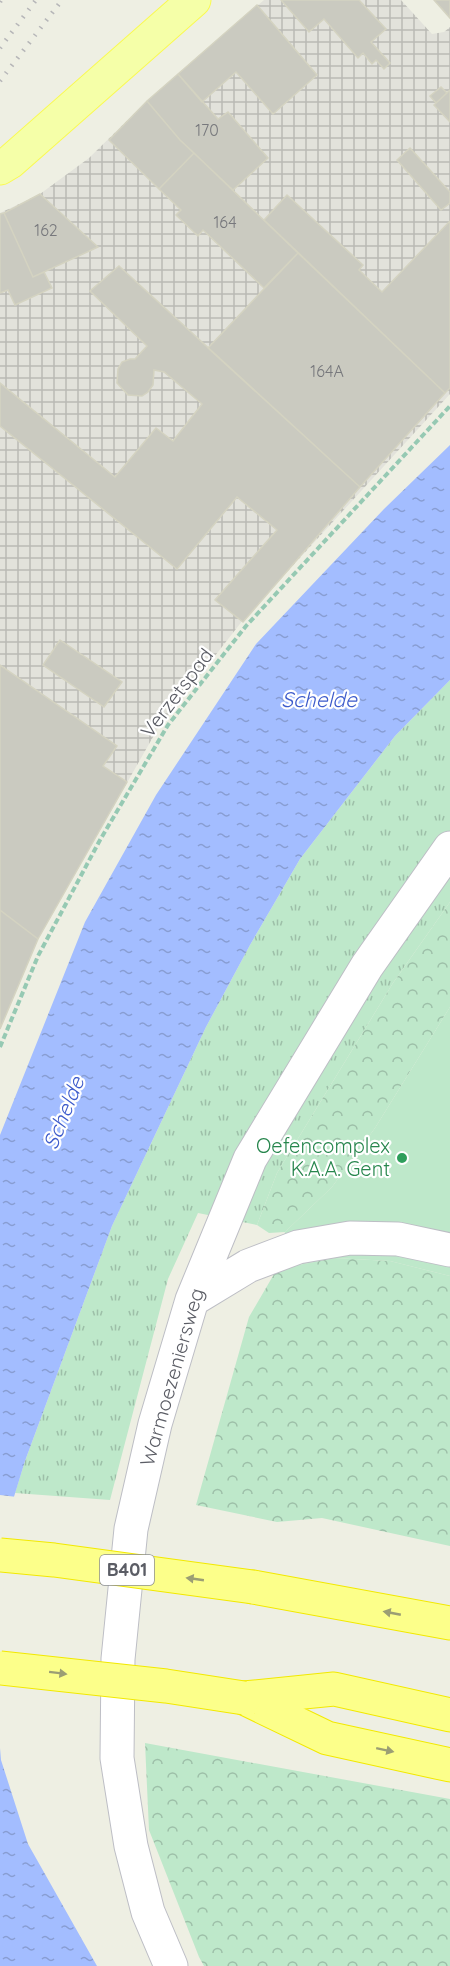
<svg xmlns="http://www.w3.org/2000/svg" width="450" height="1966" font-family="Quicksand,sans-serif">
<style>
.industrial{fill:url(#industrial-grid)}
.grass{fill:url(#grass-tufts)}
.forest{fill:url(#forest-crowns)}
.green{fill:#bee8ca}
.water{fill:url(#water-ripples)}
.pier{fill:#eeefe3}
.building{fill:#cacac0;stroke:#d4d3c1;stroke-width:1.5}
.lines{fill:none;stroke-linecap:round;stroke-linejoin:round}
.minor-casing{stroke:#bdbec5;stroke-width:35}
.major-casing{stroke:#fafa51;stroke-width:35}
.highway-casing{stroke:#f2e900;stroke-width:35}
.path{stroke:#96c9b3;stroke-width:4;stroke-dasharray:6 3;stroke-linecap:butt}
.minor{stroke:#fff;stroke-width:33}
.major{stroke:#f5ffa8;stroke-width:33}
.highway{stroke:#fcff8a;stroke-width:33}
.rail{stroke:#b6b6b8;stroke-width:4.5;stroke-dasharray:1.5 8;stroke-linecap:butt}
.highway-bridge-casing{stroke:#f2e900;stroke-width:35;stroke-linecap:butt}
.highway-bridge{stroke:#fcff8a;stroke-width:33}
.oneway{fill:#9b9e74}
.leisure-dot{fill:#2e9e5b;stroke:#fff;stroke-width:2}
.labels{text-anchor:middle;stroke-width:4.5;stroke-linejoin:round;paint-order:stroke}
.number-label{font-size:16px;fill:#77787c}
.shield{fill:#fff;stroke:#8c8e93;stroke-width:1.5}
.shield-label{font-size:18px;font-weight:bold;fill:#5b5d65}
.street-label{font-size:20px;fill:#5b5d65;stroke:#fff}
.leisure-label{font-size:20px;fill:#27864d;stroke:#fff;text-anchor:end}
.water-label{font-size:21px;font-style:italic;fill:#3d5bcb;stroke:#fff}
</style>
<defs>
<pattern id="industrial-grid" width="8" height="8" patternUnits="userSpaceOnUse" patternTransform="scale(1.5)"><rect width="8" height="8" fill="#e2e2db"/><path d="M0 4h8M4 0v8" fill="none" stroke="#babab5"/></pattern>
<pattern id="grass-tufts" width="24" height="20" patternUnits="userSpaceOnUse" patternTransform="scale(1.5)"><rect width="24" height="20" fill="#bee8ca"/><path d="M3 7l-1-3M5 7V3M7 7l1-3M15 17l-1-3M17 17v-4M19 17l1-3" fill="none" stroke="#9dbfa8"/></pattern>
<pattern id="forest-crowns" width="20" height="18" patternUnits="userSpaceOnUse" patternTransform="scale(1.5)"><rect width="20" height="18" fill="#bee8ca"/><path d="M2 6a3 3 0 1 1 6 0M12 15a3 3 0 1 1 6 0" fill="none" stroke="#9dbfa8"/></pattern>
<pattern id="water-ripples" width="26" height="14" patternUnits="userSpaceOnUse" patternTransform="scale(1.5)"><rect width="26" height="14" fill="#a3bdff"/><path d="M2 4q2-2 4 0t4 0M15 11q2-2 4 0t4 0" fill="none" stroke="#889dd2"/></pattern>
</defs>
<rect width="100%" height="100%" fill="#eeefe3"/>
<path class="industrial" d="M 264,0 L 401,0 L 432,34 L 444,32 L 450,27 L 450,394 L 243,620 L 157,730 L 38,939 L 0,1029 L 0,213 L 40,194 L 89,158 L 147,101 Z"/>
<path class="grass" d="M 450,680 L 450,902 L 393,983 L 277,1173 L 257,1225 L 198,1213 L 168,1279 L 110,1500 L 15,1493 L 25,1461 L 112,1226 L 206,1027 L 250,945 L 300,859 L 395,736 Z"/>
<path class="forest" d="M 450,902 L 450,1007 L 375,1128 L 332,1187 L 285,1232 L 269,1233 L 257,1225 L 277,1173 L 393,983 Z
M 335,1258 L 390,1261 L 450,1276 L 450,1546 L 322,1518 L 277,1522 L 196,1505 L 249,1317 L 277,1269 Z
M 145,1743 L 450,1799 L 450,1966 L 204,1966 L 199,1957 L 149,1830 Z"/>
<path class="green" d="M 450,1007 L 450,1276 L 390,1261 L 335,1258 L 277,1269 L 285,1232 L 332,1187 L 375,1128 Z"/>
<path class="water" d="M 450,445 L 450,680 L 395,736 L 300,859 L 250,945 L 206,1027 L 112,1226 L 25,1461 L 9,1513 L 0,1588 L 0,1135 L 4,1125 L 85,922 L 156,795 L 256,644 L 384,509 Z
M 0,1748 L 1,1760 L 28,1844 L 97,1966 L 0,1966 Z"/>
<path class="pier" d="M 0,1495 L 17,1497 L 12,1514 L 3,1589 L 0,1591 Z"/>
<path class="building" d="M 281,0 L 359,0 L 386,29 L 371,42 L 390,63 L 384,69 L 376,60 L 372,64 L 363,53 L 358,58 L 324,19 L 309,32 Z
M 434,0 L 450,0 L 450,18 Z
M 257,5 L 317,75 L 273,114 L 236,72 L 202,102 L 178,74 Z
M 178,74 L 218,119 L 228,112 L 268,158 L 233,190 L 180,140 L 147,101 Z
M 441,87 L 447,93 L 436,103 L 430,96 Z
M 450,90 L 450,122 L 434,105 Z
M 147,101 L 180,140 L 194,153 L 159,189 L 109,140 Z
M 410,148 L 450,192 L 450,203 L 441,210 L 397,160 Z
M 194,153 L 298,253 L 264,288 L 203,230 L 198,236 L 176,215 L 181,210 L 159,189 Z
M 40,194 L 98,247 L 33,277 L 4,213 Z
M 287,195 L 363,265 L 359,270 L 382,292 L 450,221 L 450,388 L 445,393 L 264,220 Z
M 4,213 L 33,277 L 44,272 L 52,288 L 15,305 L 8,290 L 0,293 L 0,214 Z
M 298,253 L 445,393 L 360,487 L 208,348 Z
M 119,266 L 360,487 L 243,622 L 215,600 L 277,530 L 237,497 L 177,569 L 0,426 L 0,383 L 115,477 L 156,428 L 173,441 L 202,404 L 164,372 L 154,370 L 153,385 L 148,392 L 142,396 L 128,395 L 117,383 L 118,369 L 122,362 L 130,359 L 135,359 L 147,346 L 90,291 Z
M 60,640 L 122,682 L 104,707 L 43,665 Z
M 0,665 L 117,746 L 103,766 L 127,782 L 38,939 L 0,910 Z
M 0,910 L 38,939 L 0,1029 Z"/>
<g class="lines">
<defs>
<path id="minor" d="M 192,1300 L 248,1266 L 298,1247 L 350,1238 L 398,1239 L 450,1250
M 171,1966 L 148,1912 L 131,1846 L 117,1758 L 118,1659 L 131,1529 L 155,1424 L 192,1300 L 250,1159 L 367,966 L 450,848"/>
<path id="major" d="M 0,168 L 10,162 L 194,0"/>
<path id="highway" d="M 253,1587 L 450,1623
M 244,1698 L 327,1738 L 450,1765
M 244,1698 L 334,1689 L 450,1715"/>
</defs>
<use href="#minor" class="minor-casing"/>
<use href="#major" class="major-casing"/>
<use href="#highway" class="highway-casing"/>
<path class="path" d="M 0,1047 L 38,956 L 100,840 L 168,725 L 246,626 L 450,406"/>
<use href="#minor" class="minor"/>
<use href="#major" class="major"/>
<use href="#highway" class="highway"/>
<path class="rail" d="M 0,2 L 1,0
M 0,48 L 36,0
M 0,81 L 62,0"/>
<defs>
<path id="highway-bridge" d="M 0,1555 L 54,1560 L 253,1587
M 0,1668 L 166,1686 L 244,1698"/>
</defs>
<use href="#highway-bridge" class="highway-bridge-casing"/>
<use href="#highway-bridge" class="highway-bridge"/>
</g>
<defs><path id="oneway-solid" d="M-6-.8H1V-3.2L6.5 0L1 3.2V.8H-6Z" transform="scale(1.5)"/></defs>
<g class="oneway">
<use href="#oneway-solid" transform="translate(195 1579) rotate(-172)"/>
<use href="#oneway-solid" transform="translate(392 1613) rotate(-169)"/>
<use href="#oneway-solid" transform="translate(58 1673) rotate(7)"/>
<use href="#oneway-solid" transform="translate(385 1750) rotate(12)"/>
</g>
<circle class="leisure-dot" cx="402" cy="1158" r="6"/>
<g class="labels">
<g class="number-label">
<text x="207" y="136">170</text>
<text x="225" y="228">164</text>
<text x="46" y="236">162</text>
<text x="327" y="377">164A</text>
</g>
<rect class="shield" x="100" y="1555" width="54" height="30" rx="4.5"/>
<g class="shield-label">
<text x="127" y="1576">B401</text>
</g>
<g class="street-label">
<text transform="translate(177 693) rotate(-53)" y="7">Verzetspad</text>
<text transform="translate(172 1377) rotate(-74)" y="7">Warmoezeniersweg</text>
</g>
<g class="leisure-label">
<text x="390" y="1153">Oefencomplex<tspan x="390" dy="23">K.A.A. Gent</tspan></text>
</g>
<g class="water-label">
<text x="319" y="707">Schelde</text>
<text transform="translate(64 1113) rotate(-68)" y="7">Schelde</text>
</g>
</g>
</svg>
